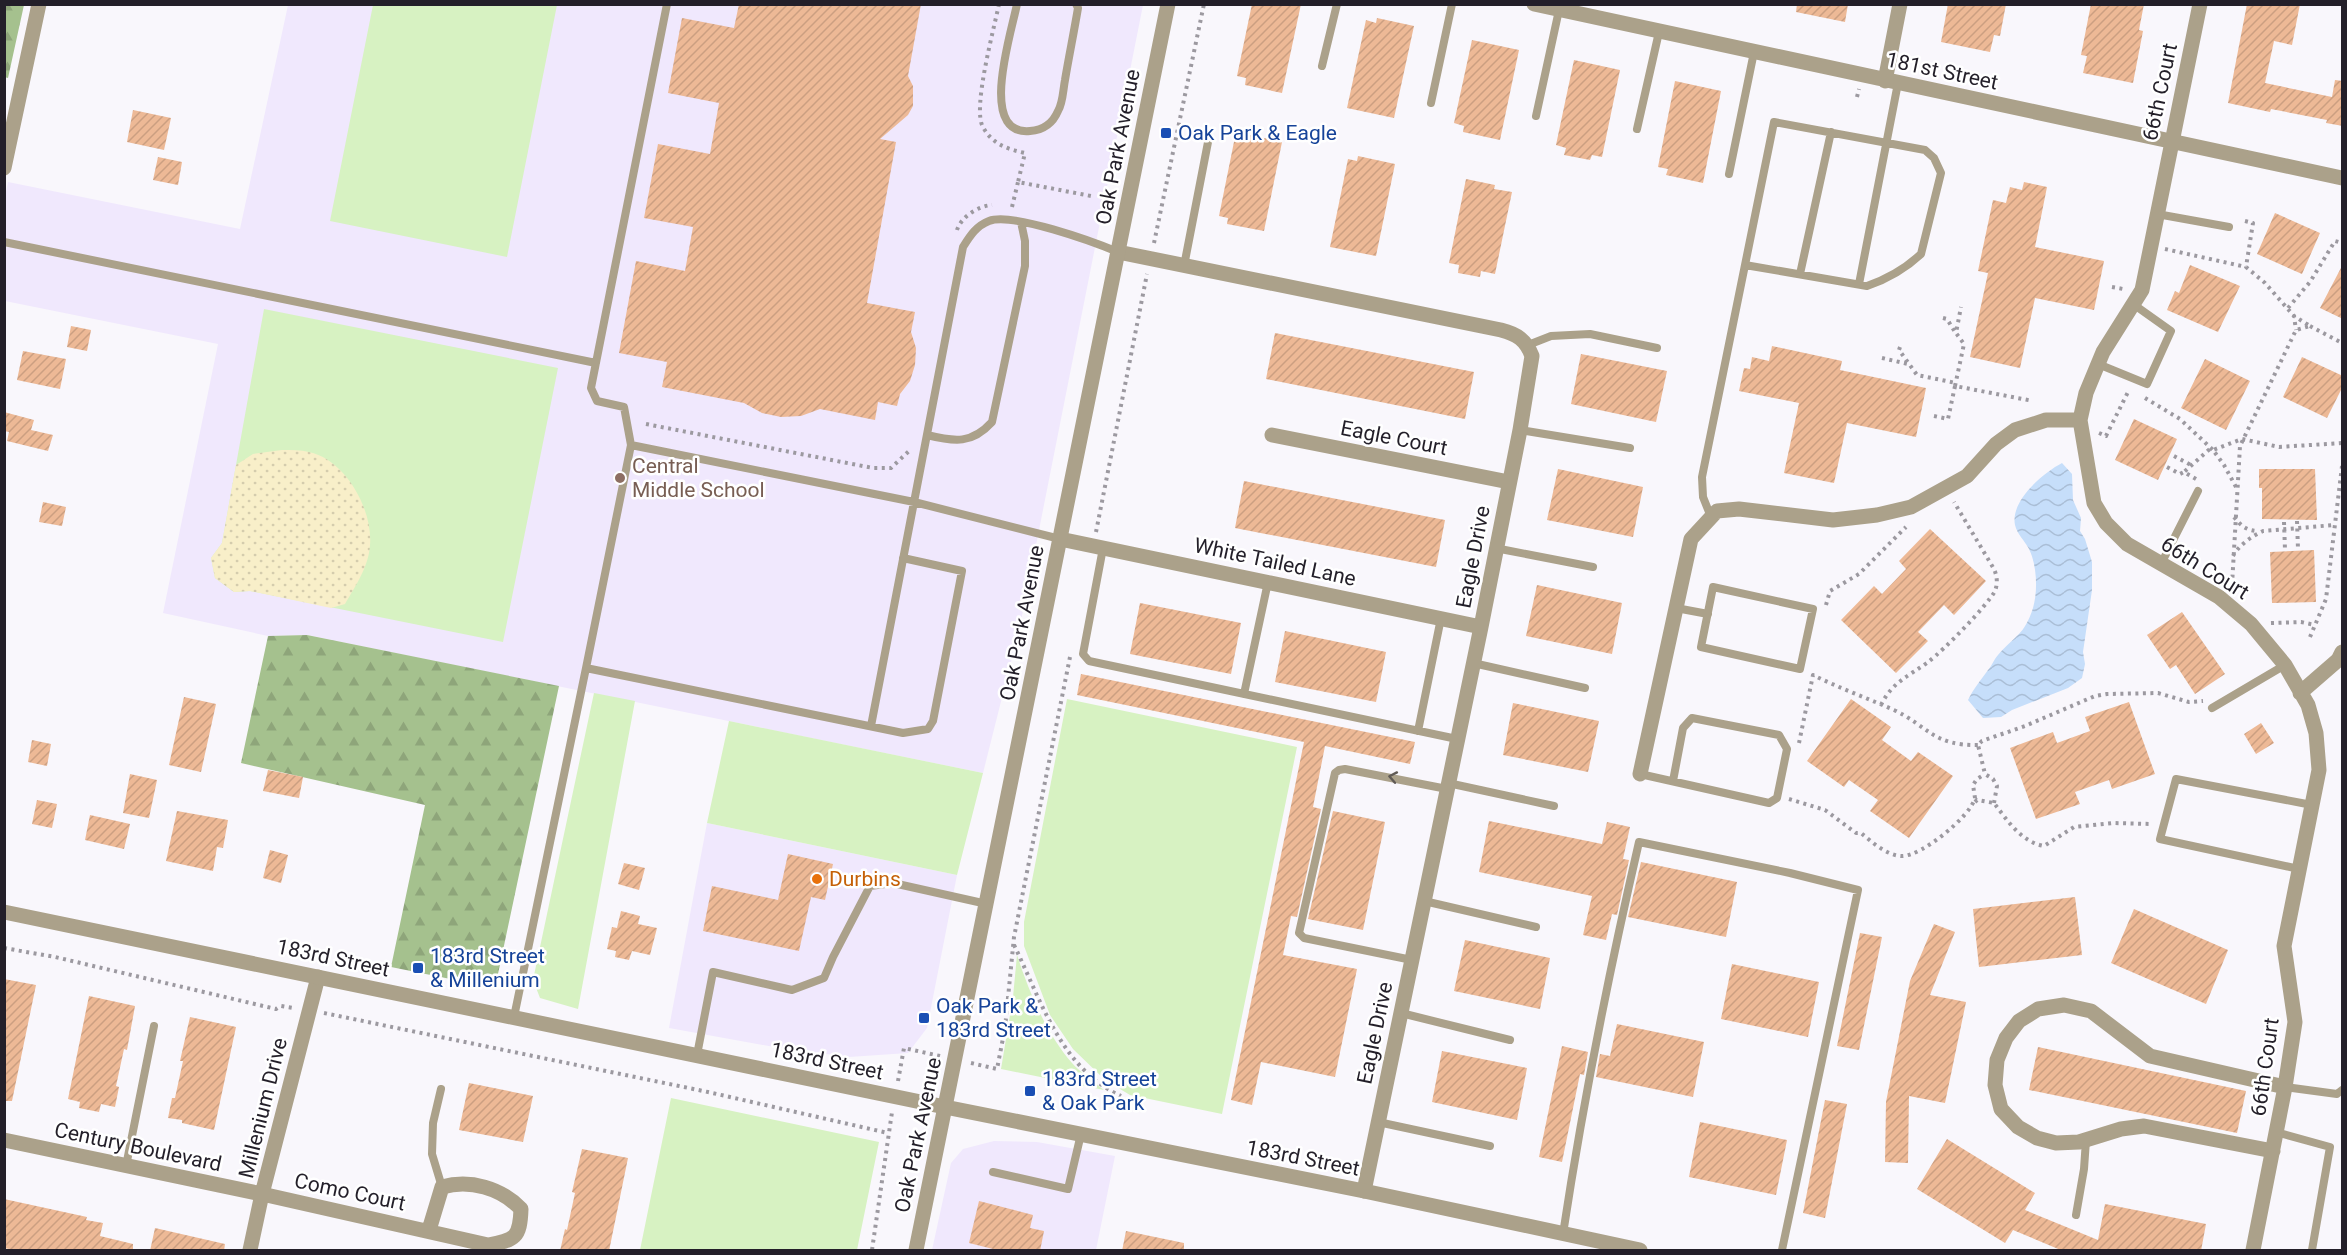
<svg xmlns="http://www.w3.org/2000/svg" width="2347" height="1255" font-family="Roboto,sans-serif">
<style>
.built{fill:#f0e8fd}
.green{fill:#d7f2c2}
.forest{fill:url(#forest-firs)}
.sand{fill:url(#sand-dots)}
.water{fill:url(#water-waves)}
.building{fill:url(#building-hatch)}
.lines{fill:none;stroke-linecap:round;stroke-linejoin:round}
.path{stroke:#9c99a0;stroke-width:4;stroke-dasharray:3 4.5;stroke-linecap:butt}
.service{stroke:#aba18a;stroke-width:8}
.minor{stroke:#aba18a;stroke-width:15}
.tertiary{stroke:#aba18a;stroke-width:15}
.oneway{stroke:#605a55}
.transit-dot{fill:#1a4fb4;stroke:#fff;stroke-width:2}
.education-dot{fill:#8d6e63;stroke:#fff;stroke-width:2}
.food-dot{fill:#e8710a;stroke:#fff;stroke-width:2}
.labels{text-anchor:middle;stroke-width:5;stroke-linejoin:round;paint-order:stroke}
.street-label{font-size:21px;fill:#231f29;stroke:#fff}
.transit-label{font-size:21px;fill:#164399;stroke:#fff;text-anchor:start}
.education-label{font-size:21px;fill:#785e54;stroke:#fff;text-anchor:start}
.food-label{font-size:21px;fill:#c56008;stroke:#fff;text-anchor:start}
</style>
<defs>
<pattern id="forest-firs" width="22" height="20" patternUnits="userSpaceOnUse" patternTransform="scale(1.5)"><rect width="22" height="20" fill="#a5c18e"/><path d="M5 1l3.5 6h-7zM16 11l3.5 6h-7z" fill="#8ea57a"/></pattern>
<pattern id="sand-dots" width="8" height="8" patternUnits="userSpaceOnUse" patternTransform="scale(1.5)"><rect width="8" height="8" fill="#f8efc9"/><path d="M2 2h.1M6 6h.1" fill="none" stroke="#d4ccad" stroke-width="1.8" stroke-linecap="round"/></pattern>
<pattern id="water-waves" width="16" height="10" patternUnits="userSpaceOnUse" patternTransform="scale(1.5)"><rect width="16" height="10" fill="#c6defa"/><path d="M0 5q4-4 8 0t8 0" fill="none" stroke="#aabed6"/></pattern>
<pattern id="building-hatch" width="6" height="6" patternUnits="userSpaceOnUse" patternTransform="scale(1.5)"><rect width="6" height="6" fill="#edb996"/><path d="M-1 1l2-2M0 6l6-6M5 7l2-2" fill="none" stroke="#cb9f81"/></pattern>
</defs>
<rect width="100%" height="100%" fill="#f9f7fc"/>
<path class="built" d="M 288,5 L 1143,5 L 1020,626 L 983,773 L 307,635 L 268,636 L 163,613 L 218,344 L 5,301 L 4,201 L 8,182 L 240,229 Z
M 707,823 L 957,875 L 927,1028 L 908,1053 L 849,1057 L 774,1047 L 669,1028 Z
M 994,1141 L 1037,1142 L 1115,1156 L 1096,1250 L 932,1250 L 951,1163 L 963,1149 Z"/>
<path class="green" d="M 373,5 L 557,5 L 507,257 L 330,221 Z
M 264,309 L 558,368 L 503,642 L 250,591 L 234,592 L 215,578 L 211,558 L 222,543 Z
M 594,693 L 635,701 L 578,1009 L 540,998 L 533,980 Z
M 1067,699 L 1297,747 L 1222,1114 L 1130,1095 L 1105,1080 L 1073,1049 L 1050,1015 L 1024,946 L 1024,922 Z
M 729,721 L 983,773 L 957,875 L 707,823 Z
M 1017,955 C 1029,992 1046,1033 1072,1063 C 1081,1073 1094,1082 1104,1090 L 1001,1069 L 1013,997 Z
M 671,1098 L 879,1142 L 857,1250 L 640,1250 Z"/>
<path class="forest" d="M 4,5 L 24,5 L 8,78 L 4,77 Z
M 307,635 L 559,686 L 495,988 L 391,967 L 425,805 L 241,763 L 268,636 Z"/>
<path class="sand" d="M 282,450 C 291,450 301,450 309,452 C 346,460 373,510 370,545 C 369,566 355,587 345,604 L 331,608 L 250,591 L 234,592 L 215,578 L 211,558 L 222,543 L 236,465 L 253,454 Z"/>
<path class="water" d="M 2062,463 L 2072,474 L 2073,500 L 2081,518 L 2080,531 L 2085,539 L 2092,562 L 2092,590 L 2083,652 L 2085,664 L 2082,678 L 2068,688 L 2012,710 L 2001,717 L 1983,718 L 1968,700 C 1974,688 1980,681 1988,670 C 1992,666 1994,659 1998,655 C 2015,635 2024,636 2033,608 C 2038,591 2037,565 2029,549 C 2025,541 2017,534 2015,525 C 2010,501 2043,473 2062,463 Z"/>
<path class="building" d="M 739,4 L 921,4 L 908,76 L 913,86 L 913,106 L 908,115 L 880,139 L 896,142 L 867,303 L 915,312 L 911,332 L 916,348 L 915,365 L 910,381 L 900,394 L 897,406 L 878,402 L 875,420 L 820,409 L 801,416 L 781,417 L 762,413 L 744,403 L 662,387 L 667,362 L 619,353 L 636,261 L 685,271 L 693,227 L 644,218 L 658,144 L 710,154 L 719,103 L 668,93 L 682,18 L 734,28 Z
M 1252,4 L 1301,4 L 1282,93 L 1245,85 L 1246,78 L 1237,76 Z
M 1797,4 L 1848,4 L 1845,22 L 1796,12 Z
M 1948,4 L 2006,4 L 2000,36 L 1994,35 L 1990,52 L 1941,42 Z
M 2091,4 L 2144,4 L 2139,30 L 2143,31 L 2133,83 L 2083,73 L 2087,56 L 2081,55 Z
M 2247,4 L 2300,4 L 2292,45 L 2274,41 L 2265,83 L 2332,97 L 2335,80 L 2343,81 L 2343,126 L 2326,123 L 2327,120 L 2271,109 L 2270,112 L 2228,103 Z
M 1377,18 L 1414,26 L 1394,118 L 1347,108 L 1366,20 L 1376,23 Z
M 1472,40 L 1519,50 L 1500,140 L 1463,132 L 1464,126 L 1454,123 Z
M 1574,60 L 1620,70 L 1602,157 L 1592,155 L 1590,160 L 1564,155 L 1566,148 L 1556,145 Z
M 1675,81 L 1721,91 L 1703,183 L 1666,175 L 1668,169 L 1658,167 Z
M 133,110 L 171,118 L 164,150 L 127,142 Z
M 1236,132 L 1282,142 L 1264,231 L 1227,224 L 1228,218 L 1219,216 Z
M 1358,156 L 1395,164 L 1376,256 L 1330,247 L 1348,159 L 1357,161 Z
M 158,157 L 182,162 L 178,185 L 153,180 Z
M 1466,179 L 1495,185 L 1494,189 L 1512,192 L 1495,274 L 1481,271 L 1480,277 L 1458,273 L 1459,265 L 1449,263 Z
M 2024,182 L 2047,187 L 2035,247 L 2104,261 L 2094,310 L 2035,298 L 2020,368 L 1970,357 L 1988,273 L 1978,271 L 1993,200 L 2006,203 L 2010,187 L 2022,190 Z
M 2275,213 L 2320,233 L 2302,274 L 2257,254 Z
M 2343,264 L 2343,319 L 2320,308 Z
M 2190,265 L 2240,286 L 2218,332 L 2167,310 L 2175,291 L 2179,293 Z
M 71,326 L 91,330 L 87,351 L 67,347 Z
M 1275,333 L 1474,372 L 1465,419 L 1266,379 Z
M 1772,346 L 1842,361 L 1840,370 L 1926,388 L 1916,437 L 1847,423 L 1834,483 L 1784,473 L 1799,403 L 1739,391 L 1744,368 L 1750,369 L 1752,357 L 1769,361 Z
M 23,351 L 66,359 L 60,389 L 17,380 Z
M 1581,354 L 1667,371 L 1656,422 L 1571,404 Z
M 2302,357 L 2343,376 L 2343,386 L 2327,418 L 2283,397 Z
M 2205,359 L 2250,381 L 2226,430 L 2181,408 Z
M 4,412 L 34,420 L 31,430 L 53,435 L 48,451 L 7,441 L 9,432 L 4,431 Z
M 2134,419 L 2177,439 L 2158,480 L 2115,460 Z
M 1558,469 L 1643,487 L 1633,537 L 1547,520 Z
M 2259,469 L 2315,469 L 2317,520 L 2262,519 L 2262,488 L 2259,488 Z
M 1244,481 L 1445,520 L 1436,567 L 1235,528 Z
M 43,502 L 66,507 L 62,526 L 39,522 Z
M 1930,529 L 1986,581 L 1954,615 L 1944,605 L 1918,632 L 1928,641 L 1896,673 L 1841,620 L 1874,586 L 1882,594 L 1906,569 L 1899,561 Z
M 2314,550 L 2316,602 L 2272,603 L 2270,552 Z
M 1537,585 L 1622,603 L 1612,654 L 1526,636 Z
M 1140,603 L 1241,623 L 1231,674 L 1130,654 Z
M 2182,612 L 2225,674 L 2195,694 L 2176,665 L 2170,669 L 2147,635 Z
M 1285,631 L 1386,652 L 1376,702 L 1275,682 Z
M 1081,674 L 1415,742 L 1410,764 L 1325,746 L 1313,807 L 1321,809 L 1297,917 L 1291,916 L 1283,955 L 1357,969 L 1335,1077 L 1261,1062 L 1252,1105 L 1231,1100 L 1304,742 L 1077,695 Z
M 184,697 L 216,704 L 201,772 L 169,765 Z
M 1851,699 L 1891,727 L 1882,740 L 1911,761 L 1918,752 L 1953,776 L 1909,838 L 1870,811 L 1878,800 L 1849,780 L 1844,787 L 1807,761 Z
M 2129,702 L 2155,774 L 2112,789 L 2109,780 L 2075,792 L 2080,804 L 2036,819 L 2010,748 L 2053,732 L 2057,743 L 2090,731 L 2085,717 Z
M 1513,703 L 1599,721 L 1588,772 L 1503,755 Z
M 2261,723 L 2274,743 L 2256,754 L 2244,734 Z
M 32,740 L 51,744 L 47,766 L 28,762 Z
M 268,770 L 303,777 L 299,798 L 263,791 Z
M 130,774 L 157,780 L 149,818 L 123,813 Z
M 37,800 L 57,804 L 52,828 L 32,824 Z
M 177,811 L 228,820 L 223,848 L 217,847 L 213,871 L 166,861 Z
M 1333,811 L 1385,822 L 1363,930 L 1308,919 Z
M 90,815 L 130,824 L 124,849 L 85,840 Z
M 1489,821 L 1602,844 L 1607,822 L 1630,827 L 1623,859 L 1629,860 L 1617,915 L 1612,914 L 1606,940 L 1583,935 L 1592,896 L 1479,872 Z
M 270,850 L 288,855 L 281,883 L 263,878 Z
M 788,854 L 833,864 L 825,900 L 811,897 L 799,951 L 703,931 L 712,886 L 778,900 Z
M 1641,862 L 1737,882 L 1726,937 L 1628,917 Z
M 624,863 L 645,868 L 639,890 L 618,884 Z
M 2075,897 L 2082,955 L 1979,967 L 1973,909 Z
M 2134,909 L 2228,950 L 2206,1004 L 2111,963 Z
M 621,911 L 640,916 L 638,924 L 657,928 L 650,955 L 632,951 L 629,960 L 615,957 L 616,951 L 607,949 L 612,927 L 617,928 Z
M 1934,924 L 1955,932 L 1930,995 L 1966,1002 L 1945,1103 L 1909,1096 L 1908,1163 L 1885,1162 L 1886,1102 L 1910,981 Z
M 1860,933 L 1882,937 L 1859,1050 L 1837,1046 Z
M 1465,940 L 1550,958 L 1540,1009 L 1454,991 Z
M 1732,964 L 1819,982 L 1808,1037 L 1721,1019 Z
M 4,979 L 36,985 L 12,1101 L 4,1101 Z
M 89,996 L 135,1006 L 127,1050 L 124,1049 L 116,1086 L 119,1087 L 115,1107 L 101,1104 L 99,1112 L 79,1108 L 80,1102 L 68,1099 Z
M 190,1017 L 236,1027 L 214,1130 L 182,1123 L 182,1120 L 168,1118 L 172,1098 L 175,1098 L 183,1061 L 180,1061 Z
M 1617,1024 L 1704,1042 L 1693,1097 L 1596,1077 L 1600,1054 L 1610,1056 Z
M 1562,1046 L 1588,1052 L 1584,1075 L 1580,1074 L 1562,1162 L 1539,1157 Z
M 2038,1047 L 2246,1091 L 2237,1133 L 2029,1090 Z
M 1442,1051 L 1527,1068 L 1517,1120 L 1432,1102 Z
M 469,1083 L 533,1096 L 523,1142 L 459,1130 Z
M 1825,1100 L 1847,1104 L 1825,1218 L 1803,1213 Z
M 1700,1122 L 1787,1140 L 1776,1195 L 1689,1177 Z
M 1947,1139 L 2035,1193 L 2025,1210 L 2098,1240 L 2105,1204 L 2206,1224 L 2201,1251 L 2063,1251 L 2013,1230 L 2005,1243 L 1917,1189 Z
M 582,1149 L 628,1158 L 609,1251 L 560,1251 L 565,1229 L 567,1230 L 575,1193 L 572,1192 Z
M 4,1199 L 87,1217 L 86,1220 L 103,1223 L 100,1236 L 133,1244 L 133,1251 L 19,1251 L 4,1248 Z
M 979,1201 L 1033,1215 L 1030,1228 L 1044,1231 L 1040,1251 L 1001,1251 L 969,1243 Z
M 155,1228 L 225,1244 L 224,1251 L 150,1251 Z
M 1126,1231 L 1184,1243 L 1184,1251 L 1122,1251 Z"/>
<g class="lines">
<path class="path" d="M 999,4 C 994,29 972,109 983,127 C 992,144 1007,149 1025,153 L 1018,182 L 1091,196
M 1857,97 L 1859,89
M 1012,207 L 1018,182
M 2245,221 L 2253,223 L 2246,267 L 2265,283 L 2294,316
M 957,230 C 961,217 978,206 992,205
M 1154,243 L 1204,4
M 2165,249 L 2246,267
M 2112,287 L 2123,289
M 2288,308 L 2310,282 L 2335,241 L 2342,243
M 1943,318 L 1947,319 L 1955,332
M 2310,326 L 2342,343
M 1900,347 L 1899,350 L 1917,375 L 1956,383
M 1882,358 L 1908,364
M 1955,386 L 1964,344 L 1956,333 L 1961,307
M 2145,398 L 2180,419 L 2213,450
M 1934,416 L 1948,419 L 1955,386 L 2033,401
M 646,424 L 873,468 L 891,468 L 909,451
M 2099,433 L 2106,436 L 2129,390
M 2174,456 L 2191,465
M 2167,467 L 2180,474 L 2184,472
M 2196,479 L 2184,472 L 2211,448
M 2236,487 L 2224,465 L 2213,450 L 2242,439 L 2279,447 L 2342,443
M 2234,517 C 2241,526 2247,531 2259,531
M 2297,521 L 2298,549
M 2284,522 L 2285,550
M 1096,532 L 1147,274
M 2233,556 C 2239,545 2252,536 2263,531 L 2334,525
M 2232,585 L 2240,446 L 2296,330 L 2310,326 L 2294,316 L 2296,330
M 1826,605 L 1830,591 L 1859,574 L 1906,527
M 2271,623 L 2301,622 L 2315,625
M 2310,637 L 2326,599 L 2342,466
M 1881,705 C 1892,682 1909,676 1928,662 C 1943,651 1987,606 1995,591 C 1998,583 1997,576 1994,569 L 1954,502
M 1799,743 L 1813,675 C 1839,688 1867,698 1894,710 C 1928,726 1933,746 1978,745
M 1789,799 L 1825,810 L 1856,833 L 1861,833 C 1872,842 1886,855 1901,856 C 1921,857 1970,817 1975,798 L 1973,785 L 1977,779 L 1985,774
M 1975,802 L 1977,800 L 1994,803 C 2007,820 2021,842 2044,846 L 2074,827 L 2113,823 L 2152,824
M 1994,803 L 1997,786 L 1993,779 L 1985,774 L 1978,745 L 1982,741 L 2025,726 L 2095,696 L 2107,694 L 2158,693 L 2189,702 L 2203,701
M 1014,945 C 1041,1000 1061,1069 1121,1096
M 4,948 L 55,957 L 276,1009 L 281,1006 L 293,1008
M 324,1013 L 708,1092 L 888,1133
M 971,1063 L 997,1069 L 1005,1028 L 1014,937 L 1070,657
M 898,1081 L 904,1048 L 940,1056
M 872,1250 L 892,1112"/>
<path class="service" d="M 1017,4 C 1012,31 977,136 1030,131 C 1043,130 1053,123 1058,111 C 1063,103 1063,90 1065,80 C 1069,56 1074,32 1078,8 L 1076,4
M 1322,66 L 1337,4
M 1431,103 L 1452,4
M 1536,116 L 1559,10
M 1637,129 L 1659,32
M 1729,174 L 1754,52
M 2157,214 L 2229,227
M 4,242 L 596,363
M 1184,266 L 1209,137
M 1800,274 L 1831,132
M 1859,284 L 1898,83
M 1528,345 L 1551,336 L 1590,334 L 1657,348
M 2098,364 L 2147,384 L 2171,331 L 2133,304
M 1520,430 L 1630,448
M 927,435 C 955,442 972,444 992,422 L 1025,266 L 1025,241 L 1021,222
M 631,445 L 624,407 L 597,401 L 591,388 L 667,4
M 1711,517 L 1703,497 L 1702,477 L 1774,122 L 1925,150 L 1934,158 L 1941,173 L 1921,254 C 1905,269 1887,279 1867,286 L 1745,265
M 1103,548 L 1083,654 L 1089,661 L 1457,739
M 1495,548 L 1593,567
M 903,558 L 962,571 L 933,721 L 928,729 L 903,733 L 586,668 L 631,445 L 914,502 L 1060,539
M 2161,564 L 2198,491
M 1713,587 L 1813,609 L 1800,669 L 1701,647 Z
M 1676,608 L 1708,614
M 1473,663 L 1585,688
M 1244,694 L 1268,582
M 2212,708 L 2285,665
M 871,726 L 963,247 C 970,236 976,226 989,221 C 1012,212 1094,242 1118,252
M 1418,731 L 1441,618
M 1640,774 L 1769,803 L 1777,798 L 1787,749 L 1779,735 L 1692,718 L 1683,728 L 1673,781
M 1448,783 L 1554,806
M 2299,869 L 2160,839 L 2176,779 L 2312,805
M 1424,901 L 1536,927
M 1412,960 L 1304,938 L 1299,933 L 1335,773 L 1339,770 L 1345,769 L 1447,789
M 1401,1013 L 1510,1040
M 514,1017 L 586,668
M 697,1055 L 713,972 L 792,990 L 824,978 L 833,957 L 870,886 L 893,883 L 987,904
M 2285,1087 L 2337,1094 L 2342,1090
M 441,1089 L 433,1123 L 432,1154 L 442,1187
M 1378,1122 L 1490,1146
M 2276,1132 L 2330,1147 L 2312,1250
M 126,1166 L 154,1026
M 993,1172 L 1068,1189 L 1081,1134
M 2076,1215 L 2084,1169 L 2086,1140
M 1563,1234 C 1583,1102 1609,972 1639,842 L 1790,873 L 1858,890 L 1782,1250"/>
<path class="minor" d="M 1534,4 L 2342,178
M 2200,4 L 2142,290 L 2103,352 L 2086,393 L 2080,420 L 2094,503 L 2106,523 L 2127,544 L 2219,597 L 2251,624 L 2285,665 L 2308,705 L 2316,733 L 2319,770 L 2284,946 L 2295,1022 L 2285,1087 L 2253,1250
M 1885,81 L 1900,4
M 4,168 L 39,4
M 1118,252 L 1501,330 C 1517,334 1526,340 1532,356 L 1520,430 L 1481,627 L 1364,1191
M 1272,435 L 1509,482
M 1060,539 L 1481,627
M 2300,693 L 2338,660 L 2342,652
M 1640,774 L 1691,539 L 1717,511 L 1739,509 L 1833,520 L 1877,515 L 1911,507 L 1967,476 L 1996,444 L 2015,430 L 2046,420 L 2080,420
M 4,1140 L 262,1194 L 488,1245 C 515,1240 520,1238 521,1209 C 501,1188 470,1179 442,1187 L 429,1230
M 2273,1151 L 2144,1126 L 2121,1129 L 2079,1142 L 2056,1143 L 2037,1138 L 2018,1127 L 2001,1109 L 1995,1085 L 1997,1060 L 2006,1038 L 2019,1021 L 2038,1009 L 2064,1005 L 2091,1011 L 2150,1056 L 2285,1087
M 250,1250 L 262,1194 L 318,977"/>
<path class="tertiary" d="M 4,912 L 945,1107 L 1364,1191 L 1640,1250
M 916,1250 L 1168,4"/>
</g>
<defs><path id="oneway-chevron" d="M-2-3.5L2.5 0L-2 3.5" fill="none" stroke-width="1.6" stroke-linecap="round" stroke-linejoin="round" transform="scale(1.5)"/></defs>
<use class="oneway" href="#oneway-chevron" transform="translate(1393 777) rotate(-169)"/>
<g class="transit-dot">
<rect x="1160" y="127" width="12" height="12" rx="3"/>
<rect x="412" y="962" width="12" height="12" rx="3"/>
<rect x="918" y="1012" width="12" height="12" rx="3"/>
<rect x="1024" y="1085" width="12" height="12" rx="3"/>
</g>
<circle class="education-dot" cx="620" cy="478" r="6"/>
<circle class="food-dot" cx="817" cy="879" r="6"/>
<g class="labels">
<g class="street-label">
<text transform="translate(1942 71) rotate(12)" y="7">181st Street</text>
<text transform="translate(2160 92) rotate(-78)" y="7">66th Court</text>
<text transform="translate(1118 147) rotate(-79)" y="7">Oak Park Avenue</text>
<text transform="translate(1394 438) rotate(11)" y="7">Eagle Court</text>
<text transform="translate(1473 557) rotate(-79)" y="7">Eagle Drive</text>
<text transform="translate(1275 562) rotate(12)" y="7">White Tailed Lane</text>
<text transform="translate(2205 568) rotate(32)" y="7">66th Court</text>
<text transform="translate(1022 623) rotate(-79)" y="7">Oak Park Avenue</text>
<text transform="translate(333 958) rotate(12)" y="7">183rd Street</text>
<text transform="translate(1375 1033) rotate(-78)" y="7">Eagle Drive</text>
<text transform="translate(827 1061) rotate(12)" y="7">183rd Street</text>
<text transform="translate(2265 1067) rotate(-82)" y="7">66th Court</text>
<text transform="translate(263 1108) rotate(-76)" y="7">Millenium Drive</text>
<text transform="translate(918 1135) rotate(-78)" y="7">Oak Park Avenue</text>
<text transform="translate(138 1147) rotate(12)" y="7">Century Boulevard</text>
<text transform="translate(1303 1158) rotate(11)" y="7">183rd Street</text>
<text transform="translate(350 1192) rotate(12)" y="7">Como Court</text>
</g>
<g class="transit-label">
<text x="1178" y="140">Oak Park &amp; Eagle</text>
<text x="430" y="963">183rd Street<tspan x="430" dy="24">&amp; Millenium</tspan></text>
<text x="936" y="1013">Oak Park &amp;<tspan x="936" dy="24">183rd Street</tspan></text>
<text x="1042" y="1086">183rd Street<tspan x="1042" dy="24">&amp; Oak Park</tspan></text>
</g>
<g class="education-label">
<text x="632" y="473">Central<tspan x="632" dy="24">Middle School</tspan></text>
</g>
<g class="food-label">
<text x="829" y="886">Durbins</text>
</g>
</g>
<rect width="2347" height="1255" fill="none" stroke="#231f29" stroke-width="12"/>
</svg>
